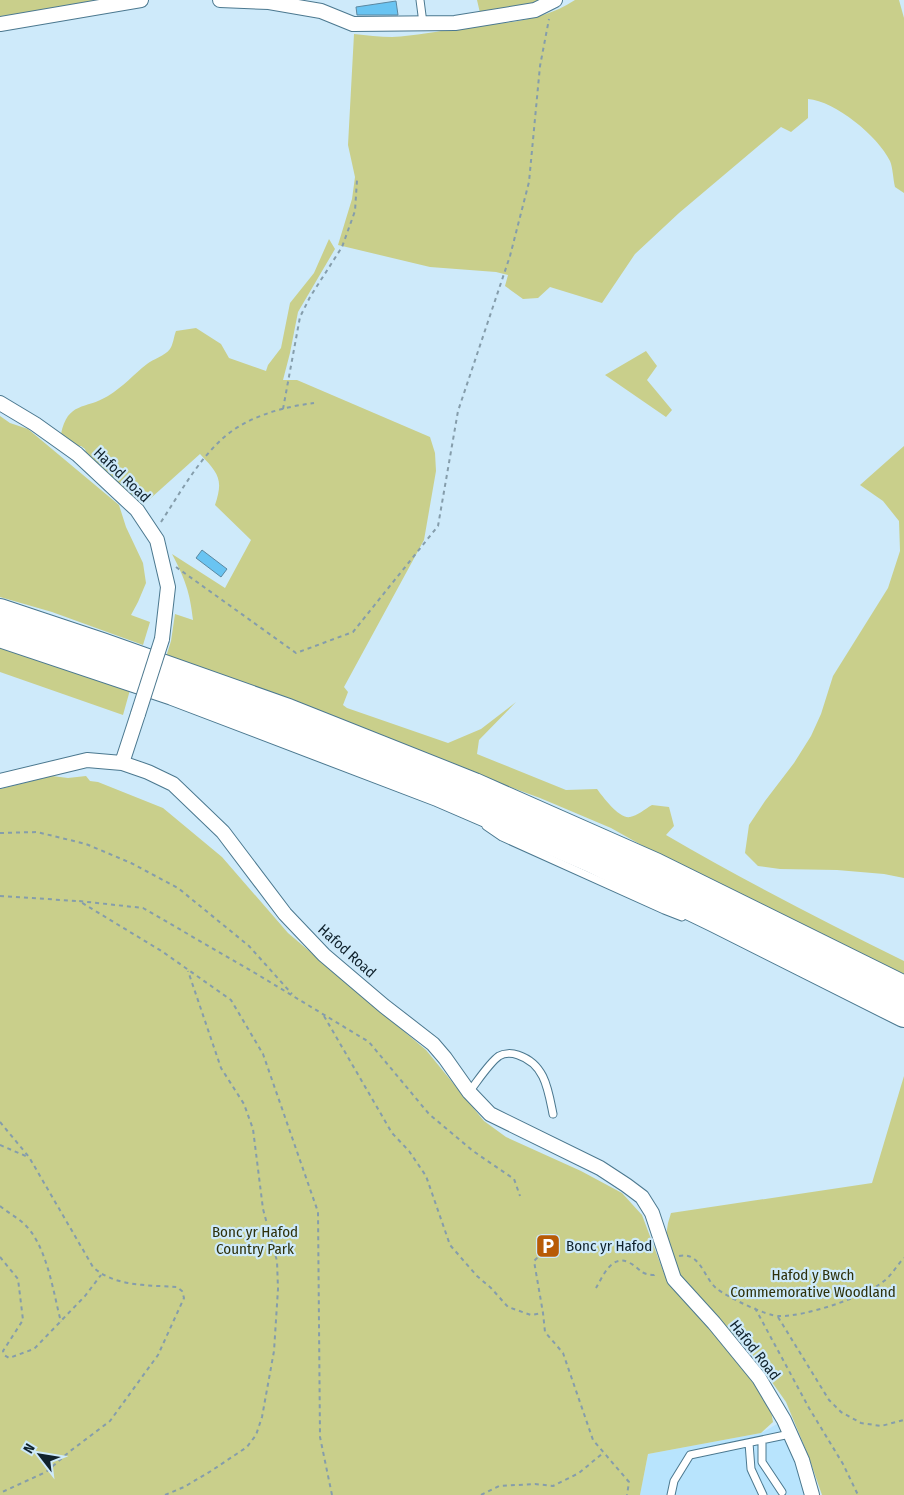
<svg xmlns="http://www.w3.org/2000/svg" width="904" height="1495" font-family="'Fira Sans Condensed',sans-serif">
<style>
.built{fill:#b8e4fd}
.green{fill:#c9cf8b}
.building{fill:#69c4f2;stroke:#5b88a1}
.lines{fill:none;stroke-linecap:round;stroke-linejoin:round}
.lane-casing{stroke:#4b788f;stroke-width:9}
.street-casing{stroke:#4b788f;stroke-width:16}
.highway-casing{stroke:#4b788f;stroke-width:28}
.path{stroke:#859dab;stroke-width:2;stroke-dasharray:4 4;stroke-linecap:butt}
.lane{stroke:#fff;stroke-width:7}
.street{stroke:#fff;stroke-width:14}
.highway{stroke:#fff;stroke-width:26}
.street-bridge-casing{stroke:#4b788f;stroke-width:16;stroke-linecap:butt}
.street-bridge{stroke:#fff;stroke-width:14}
.labels{text-anchor:middle;stroke-width:4.5;stroke-linejoin:round;paint-order:stroke}
.street-label{font-size:15px;fill:#10222c;stroke:#ceeafa}
.park-label{font-size:15px;fill:#2e310b;stroke:#ceeafa}
.poi-label{font-size:15px;fill:#10222c;stroke:#ceeafa;text-anchor:start}
</style>
<rect width="100%" height="100%" fill="#ceeafa"/>
<path class="built" d="M 784,1420 L 812,1495 L 640,1495 L 648,1454 L 761,1433 Z"/>
<path class="green" d="M 0,0 L 96,0 L 18,15 L 0,16 Z
M 477,0 L 539,0 L 530,4 L 480,13 Z
M 575,0 L 899,0 L 904,18 L 904,193 L 895,187 C 893,179 893,168 890,161 C 878,136 835,101 808,99 L 808,118 L 791,132 L 781,127 L 679,213 L 635,254 L 602,303 L 550,287 L 538,298 L 523,299 L 505,286 L 508,275 L 496,272 L 430,267 L 338,245 L 352,199 L 355,177 L 348,145 L 354,34 C 366,35 380,37 392,37 C 415,36 438,31 461,28 C 500,23 540,23 575,0 Z
M 329,239 L 335,249 L 298,312 L 290,353 L 283,380 L 297,380 L 430,437 L 435,453 L 436,471 L 424,540 L 344,687 L 348,692 L 343,705 L 347,708 L 448,743 L 481,729 L 516,702 L 479,740 L 477,754 L 566,790 L 597,789 C 603,797 619,819 630,817 C 637,816 645,809 652,805 L 669,807 L 674,826 L 666,835 C 743,880 823,921 904,961 L 904,980 L 668,860 L 611,828 L 540,798 L 165,660 L 171,641 L 175,614 L 193,620 C 190,592 185,579 172,554 L 225,588 L 251,540 L 215,505 C 224,479 218,473 200,454 L 142,506 L 119,484 L 89,461 L 85,449 L 81,446 L 75,446 L 61,434 C 68,401 85,410 108,396 C 124,386 133,375 147,364 C 153,359 165,356 170,349 C 173,345 174,336 176,331 L 196,328 L 221,344 L 229,358 L 266,371 L 268,365 L 281,348 L 290,303 L 314,273 Z
M 646,351 L 657,366 L 647,380 L 672,410 L 666,417 L 605,375 Z
M 0,416 L 10,423 L 28,429 L 119,505 L 126,527 L 143,563 L 146,583 L 138,602 L 131,615 L 150,622 L 143,645 L 52,612 L 0,597 Z
M 904,446 L 904,878 L 884,874 L 837,870 L 780,869 L 758,866 L 745,853 L 749,825 L 765,801 L 794,763 L 811,736 L 821,714 L 833,676 L 888,588 L 900,551 L 899,521 L 883,501 L 860,485 Z
M 0,647 L 130,690 L 123,715 L 0,672 Z
M 52,776 L 68,778 L 86,776 L 90,781 L 98,782 L 163,808 L 222,857 L 288,933 L 426,1050 L 484,1121 L 506,1137 L 581,1171 L 622,1193 L 642,1215 L 665,1276 L 746,1367 L 771,1411 L 773,1422 L 761,1433 L 648,1454 L 640,1495 L 0,1495 L 0,789 Z
M 904,1076 L 904,1495 L 822,1495 L 808,1455 L 786,1402 L 752,1354 L 681,1280 L 666,1236 L 668,1223 L 671,1213 L 872,1183 Z"/>
<path class="building" d="M 396,1 L 398,15 L 357,15 L 356,7 Z
M 202,550 L 227,569 L 221,577 L 196,558 Z"/>
<g class="lines">
<defs>
<path id="lane" d="M 420,0 L 423,23
M 486,826 L 502,837 L 664,910 L 682,917
M 469,1092 C 477,1082 489,1063 499,1056 C 504,1053 512,1053 518,1055 C 545,1064 548,1089 553,1114
M 762,1440 L 762,1462 L 782,1492
M 749,1443 L 751,1469 L 763,1495
M 671,1495 L 674,1481 L 690,1455 L 790,1434"/>
<path id="street" d="M 220,0 L 269,2 L 321,11 L 353,24 L 455,23 L 535,10 L 555,0
M 0,24 L 141,0
M 0,403 L 35,424 L 77,454 L 137,510 L 157,540 L 168,587 L 162,639
M 122,763 L 138,714
M 0,781 L 87,760 L 122,763 L 148,772 L 173,784 L 223,832 L 285,914 L 324,955 L 384,1006 L 433,1044 L 445,1058 L 469,1092 L 490,1114 L 600,1168 L 626,1185 L 642,1197 L 652,1213 L 674,1279 L 714,1323 L 759,1378 L 784,1420 L 802,1460 L 812,1495"/>
<path id="highway" d="M 0,612 L 102,646 L 288,712 L 474,786 L 655,866 L 904,989
M 0,634 L 173,692 L 438,793 L 591,859 L 715,919 L 904,1014"/>
</defs>
<use href="#lane" class="lane-casing"/>
<use href="#street" class="street-casing"/>
<use href="#highway" class="highway-casing"/>
<path class="path" d="M 283,409 L 300,317 L 310,297 L 342,247 L 355,211 L 357,180
M 161,522 C 180,493 197,462 222,439 C 246,417 282,407 314,403
M 176,567 L 296,653 L 353,632 L 438,526 L 458,411 L 510,256 L 529,182 L 540,66 L 549,19
M 0,833 L 37,832 L 86,844 L 131,863 L 178,888 L 249,946 L 292,994
M 0,896 L 77,901
M 324,1016 L 392,1133 L 409,1151 L 426,1176 L 450,1245 L 477,1276 L 491,1288 L 508,1307 L 531,1315 L 543,1313
M 0,1122 L 29,1157 L 93,1267 C 114,1287 150,1285 177,1287 L 182,1291 L 184,1298 L 158,1355 L 110,1421 L 69,1452 L 46,1472 L 0,1493
M 0,1145 L 28,1157
M 0,1206 C 7,1212 15,1216 22,1222 C 47,1243 53,1292 61,1322
M 543,1252 L 534,1261 L 543,1313 L 545,1332 L 563,1353 L 593,1440 L 629,1482 L 627,1495
M 679,1256 C 700,1251 704,1278 716,1288 C 727,1297 766,1316 779,1316 C 804,1317 865,1297 884,1281 C 892,1275 897,1265 904,1258
M 0,1257 L 18,1279 L 23,1320 L 3,1351 L 4,1355 L 9,1358 L 34,1349 L 85,1296 L 101,1275
M 596,1288 C 603,1276 612,1253 630,1263 C 642,1270 639,1274 654,1275 L 657,1272
M 755,1308 L 809,1408 L 843,1464 L 858,1495
M 778,1317 L 829,1400 L 841,1412 L 861,1423 L 881,1426 L 904,1420
M 165,1495 L 184,1487 L 211,1471 L 247,1447 L 256,1435 L 262,1417 L 274,1351 L 278,1289 L 277,1261 L 263,1209 L 253,1129 L 244,1104 L 221,1068 L 188,971
M 332,1495 L 320,1437 L 318,1212 L 263,1054 L 231,1000 L 163,952 L 79,901 L 143,908 L 255,973 L 369,1042 L 429,1114 L 473,1151 L 514,1179 L 520,1196
M 481,1495 L 499,1486 L 535,1484 L 553,1486 L 579,1473 L 603,1453"/>
<use href="#lane" class="lane"/>
<use href="#street" class="street"/>
<use href="#highway" class="highway"/>
<defs>
<path id="street-bridge" d="M 138,714 L 162,639"/>
</defs>
<use href="#street-bridge" class="street-bridge-casing"/>
<use href="#street-bridge" class="street-bridge"/>
</g>
<defs>
<symbol id="parking-square" viewBox="-11 -11 22 22"><rect x="-9" y="-9" width="18" height="18" rx="4" fill="#b85b06" stroke="#ceeafa"/><path d="M-3.5-5.5H1a3.5 3.5 0 0 1 0 7H-1V5.5H-3.5ZM-1-3.4V-.6H.8a1.4 1.4 0 0 0 0-2.8Z" fill="#fff"/></symbol>
</defs>
<g fill-rule="evenodd">
<use href="#parking-square" x="534" y="1232" width="28" height="28"/>
</g>
<g class="labels">
<g class="street-label">
<text transform="translate(122 475) rotate(44)" y="5">Hafod Road</text>
<text transform="translate(347 951) rotate(42)" y="5">Hafod Road</text>
<text transform="translate(755 1350) rotate(52)" y="5">Hafod Road</text>
</g>
<g class="park-label">
<text x="255" y="1237">Bonc yr Hafod<tspan x="255" dy="17">Country Park</tspan></text>
<text x="813" y="1280">Hafod y Bwch<tspan x="813" dy="17">Commemorative Woodland</tspan></text>
</g>
<g class="poi-label">
<text x="566" y="1251">Bonc yr Hafod</text>
</g>
</g>
<g transform="translate(40 1455) rotate(301)" stroke="#ceeafa" stroke-width="4" paint-order="stroke">
<path d="M0-4L9 19L0 12L-9 19Z" fill="#10222c"/>
<text y="-8" font-size="14" font-weight="bold" text-anchor="middle" fill="#10222c">N</text>
</g>
</svg>
